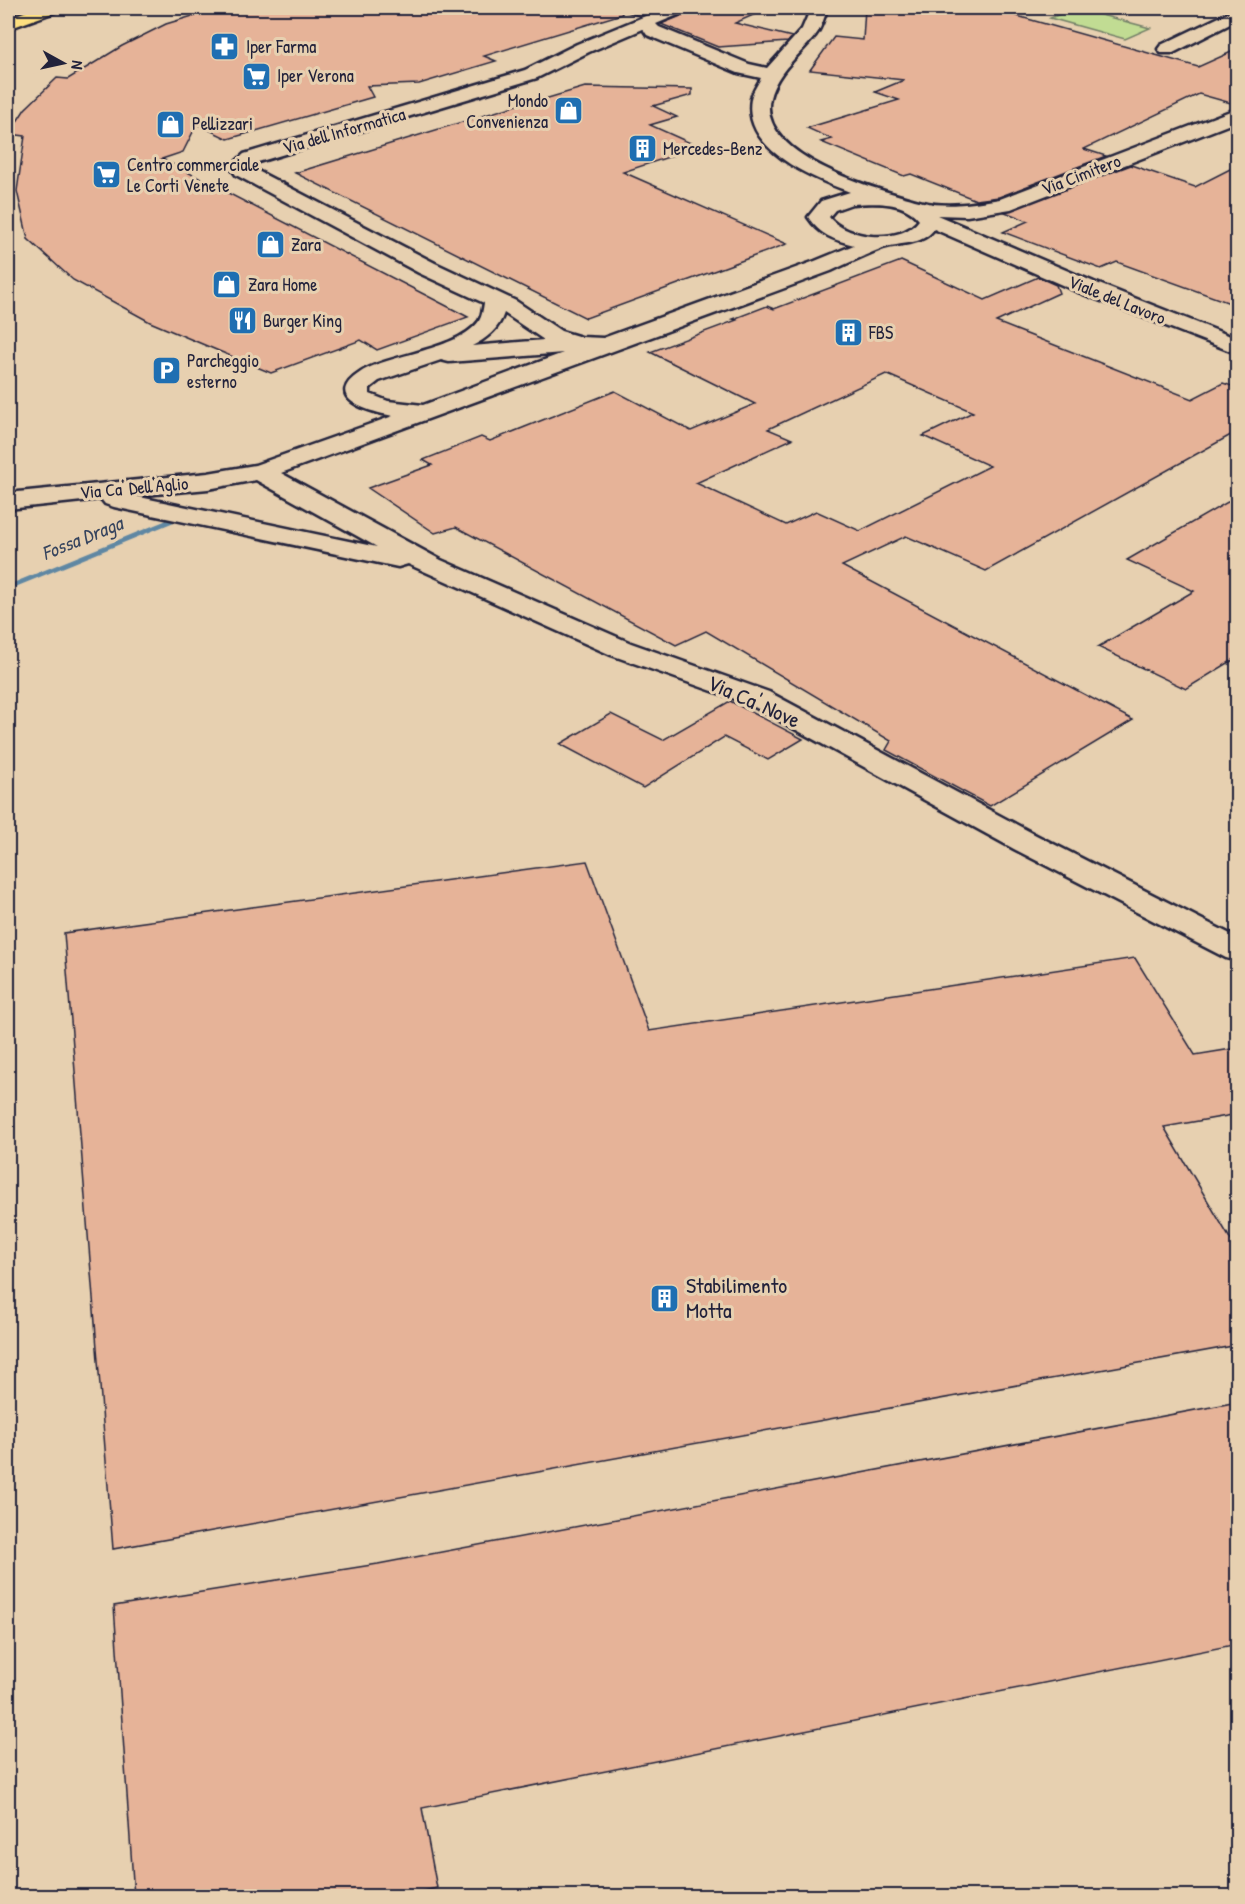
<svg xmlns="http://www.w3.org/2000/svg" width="1245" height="1904" font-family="'Patrick Hand',sans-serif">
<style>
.green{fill:#c1dc93;stroke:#727f67;stroke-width:1.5}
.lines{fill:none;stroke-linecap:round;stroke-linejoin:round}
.stream{fill:#5e87a3;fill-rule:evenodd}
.building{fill:#e6b398;stroke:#22223b;stroke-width:1.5;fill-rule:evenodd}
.minor-casing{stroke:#22223b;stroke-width:5}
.highway-casing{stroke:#22223b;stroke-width:5}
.minor{fill:#e7d0b0;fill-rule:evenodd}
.highway{fill:#fedf80;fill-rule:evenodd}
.labels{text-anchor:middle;stroke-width:6;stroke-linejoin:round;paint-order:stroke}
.far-poi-label{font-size:18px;fill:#22223b;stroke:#e7d0b0;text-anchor:start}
.far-street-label{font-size:18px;fill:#22223b;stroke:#e7d0b0}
.far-water-label{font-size:20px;font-style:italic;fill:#36445e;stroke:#e7d0b0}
.street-label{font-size:22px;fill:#22223b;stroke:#e7d0b0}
.poi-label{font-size:22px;fill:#22223b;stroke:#e7d0b0;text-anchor:start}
</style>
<rect width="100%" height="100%" fill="#e7d0b0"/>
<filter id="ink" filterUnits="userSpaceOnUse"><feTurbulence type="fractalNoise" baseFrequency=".0167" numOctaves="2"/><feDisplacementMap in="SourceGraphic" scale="12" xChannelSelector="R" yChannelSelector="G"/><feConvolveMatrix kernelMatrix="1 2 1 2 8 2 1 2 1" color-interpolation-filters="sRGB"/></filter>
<g filter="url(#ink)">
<path class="green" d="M 1075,8 L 1150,28 L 1125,39 L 1050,18 Z"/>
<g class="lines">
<path class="stream" d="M 167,520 L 170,520 L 174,522 L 8,590 L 8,585 Z"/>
</g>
<path class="building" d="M 219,8 L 621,8 L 622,14 L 484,56 L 496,61 L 419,84 L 367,86 L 373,97 L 228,139 L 197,124 L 183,152 L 162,159 L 468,317 L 377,350 L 361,340 L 271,373 L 150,322 L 73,280 L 28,239 L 17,191 L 25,136 L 9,134 L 25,109 L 57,78 L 68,79 L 122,46 L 166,24 Z
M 625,8 L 660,8 L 639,16 L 624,11 Z
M 690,8 L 769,8 L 735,23 L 792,37 L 788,42 L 718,47 L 661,24 L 686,14 Z
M 865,8 L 1014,8 L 1010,14 L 1198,67 L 1238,49 L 1238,105 L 1199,94 L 1084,149 L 1106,156 L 999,197 L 976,200 L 911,174 L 904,176 L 821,142 L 832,139 L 807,128 L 899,100 L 875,92 L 904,80 L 810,70 L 834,37 L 863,40 Z
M 585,87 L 692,89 L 692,95 L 653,106 L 677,117 L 650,125 L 699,147 L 623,172 L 787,244 L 586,318 L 295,173 L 534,100 L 538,101 Z
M 1131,165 L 1195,187 L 1238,165 L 1238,306 L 1117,262 L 1101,269 L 1003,232 L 1028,221 L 1005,212 Z
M 901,261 L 985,300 L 1038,277 L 1056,285 L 1059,293 L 996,322 L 1192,399 L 1223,383 L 1238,388 L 1238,431 L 986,571 L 906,536 L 842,566 L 1133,720 L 990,806 L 886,750 L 891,741 L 706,631 L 676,645 L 456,527 L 435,533 L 368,488 L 432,465 L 423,460 L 481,437 L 490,441 L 615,391 L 691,431 L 755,404 L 650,352 L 737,320 L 733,319 L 767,306 L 774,309 ZM 886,374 L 973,412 L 923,436 L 990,466 L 860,531 L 816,511 L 786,525 L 696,483 L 792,439 L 768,429 Z
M 1238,496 L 1238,657 L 1186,689 L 1098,647 L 1194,591 L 1127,560 Z
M 730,701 L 803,739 L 768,760 L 724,737 L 643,788 L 560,744 L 611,714 L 663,740 Z
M 587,861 L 649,1031 L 1135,958 L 1195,1055 L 1238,1048 L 1238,1114 L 1164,1127 L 1238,1252 L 1238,1345 L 113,1549 L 64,933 Z
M 1238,1402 L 1238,1644 L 422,1808 L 437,1888 L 402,1896 L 134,1896 L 114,1606 L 378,1564 Z"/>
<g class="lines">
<defs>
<path id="minor" d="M 665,8 L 688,8 L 685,12 L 656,24 L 659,27 L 749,64 L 767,68 L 802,29 L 811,8 L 828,8 C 824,16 822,28 815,36 C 799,56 777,71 770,98 C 756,158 882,191 923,202 C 947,208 976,203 1000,199 L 1238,108 L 1238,121 L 1011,209 L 967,216 L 937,215 L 1094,282 L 1238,339 L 1238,354 L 1078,292 L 934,229 C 922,246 900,242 883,248 C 865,255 848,263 831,271 L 281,473 L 441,560 L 631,643 L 769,692 L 1036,835 L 1238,938 L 1238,961 L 1226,958 L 1014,849 L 749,704 L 611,655 L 408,564 L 398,567 L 114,507 L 105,504 L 101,499 L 8,509 L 8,493 L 208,473 L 255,465 L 393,416 C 369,412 320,398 361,372 C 390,354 458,350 479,321 C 482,316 483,309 484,303 L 419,273 L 236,175 L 230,167 L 244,154 L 525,70 L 577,44 ZM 643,29 L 647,35 L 738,73 L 761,78 C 758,84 752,92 751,99 C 742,150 813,178 850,192 L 821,201 L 808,217 C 820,235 834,240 854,245 L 815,261 L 603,338 L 581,337 L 561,331 L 516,301 L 435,263 L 252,168 L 258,162 L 537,78 L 589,52 ZM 852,204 C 874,203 904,200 919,220 C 901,245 846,239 829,217 L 835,210 ZM 504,313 L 544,340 L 472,346 C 486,339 499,329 504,313 ZM 563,353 L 423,405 L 388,401 L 370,394 L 370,388 L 379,381 L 441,360 L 449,362 ZM 256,480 L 377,547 L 135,496 L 208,489 Z
M 1238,8 L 1238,20 L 1173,53 L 1161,53 L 1158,49 L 1161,45 Z"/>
<path id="highway" d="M 35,8 L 58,8 L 55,12 L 8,29 L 8,18 Z"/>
</defs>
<use href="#minor" class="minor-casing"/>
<use href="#highway" class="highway-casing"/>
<use href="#minor" class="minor"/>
<use href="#highway" class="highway"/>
</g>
</g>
<defs>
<symbol id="pharmacy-square" viewBox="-11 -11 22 22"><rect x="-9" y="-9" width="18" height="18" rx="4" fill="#1f6fb2" stroke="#e7d0b0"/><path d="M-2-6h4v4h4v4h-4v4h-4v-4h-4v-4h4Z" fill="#fff"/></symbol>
<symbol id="supermarket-square" viewBox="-11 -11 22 22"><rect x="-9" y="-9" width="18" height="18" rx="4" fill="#1f6fb2" stroke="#e7d0b0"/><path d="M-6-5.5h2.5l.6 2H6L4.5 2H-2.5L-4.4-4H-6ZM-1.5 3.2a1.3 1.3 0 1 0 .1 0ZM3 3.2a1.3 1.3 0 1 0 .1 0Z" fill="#fff"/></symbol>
<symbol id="shop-square" viewBox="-11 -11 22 22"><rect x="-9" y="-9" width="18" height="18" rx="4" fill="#1f6fb2" stroke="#e7d0b0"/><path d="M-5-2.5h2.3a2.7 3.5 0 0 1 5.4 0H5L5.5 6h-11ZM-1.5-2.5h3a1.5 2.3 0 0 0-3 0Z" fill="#fff"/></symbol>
<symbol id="building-square" viewBox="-11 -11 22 22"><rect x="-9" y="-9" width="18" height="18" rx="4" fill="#1f6fb2" stroke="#e7d0b0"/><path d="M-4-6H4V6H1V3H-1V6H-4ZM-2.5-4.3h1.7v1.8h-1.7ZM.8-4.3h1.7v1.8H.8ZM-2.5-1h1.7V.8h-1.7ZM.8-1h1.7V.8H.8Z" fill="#fff"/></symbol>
<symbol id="restaurant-square" viewBox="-11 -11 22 22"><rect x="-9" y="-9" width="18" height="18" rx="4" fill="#1f6fb2" stroke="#e7d0b0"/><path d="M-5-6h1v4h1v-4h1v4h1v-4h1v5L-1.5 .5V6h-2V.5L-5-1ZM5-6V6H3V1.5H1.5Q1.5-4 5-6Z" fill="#fff"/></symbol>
<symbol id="parking-square" viewBox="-11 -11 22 22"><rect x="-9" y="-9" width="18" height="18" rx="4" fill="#1f6fb2" stroke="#e7d0b0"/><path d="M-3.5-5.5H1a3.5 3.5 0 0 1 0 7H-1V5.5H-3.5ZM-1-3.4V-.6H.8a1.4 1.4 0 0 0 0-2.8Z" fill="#fff"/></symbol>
</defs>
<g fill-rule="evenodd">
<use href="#pharmacy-square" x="208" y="30" width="33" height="33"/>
<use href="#supermarket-square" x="240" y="60" width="33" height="33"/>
<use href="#shop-square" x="552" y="94" width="33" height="33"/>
<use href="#shop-square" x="154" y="108" width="33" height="33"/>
<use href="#building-square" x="626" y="132" width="33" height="33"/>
<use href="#supermarket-square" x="90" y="158" width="33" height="33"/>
<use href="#shop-square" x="254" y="228" width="33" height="33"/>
<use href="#shop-square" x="210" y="268" width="33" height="33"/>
<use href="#restaurant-square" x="226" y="304" width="33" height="33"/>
<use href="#building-square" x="832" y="316" width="33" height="33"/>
<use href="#parking-square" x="150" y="354" width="33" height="33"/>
<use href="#building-square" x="648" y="1282" width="33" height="33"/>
</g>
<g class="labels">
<g class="far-poi-label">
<text x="246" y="53">Iper Farma</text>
<text x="277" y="82">Iper Verona</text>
<text x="548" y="107" text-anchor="end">Mondo<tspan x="548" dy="21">Convenienza</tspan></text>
<text x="192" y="130">Pellizzari</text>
<text x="663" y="155">Mercedes-Benz</text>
<text x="127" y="171">Centro commerciale<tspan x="127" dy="21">Le Corti Venete</tspan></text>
<text x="291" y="251">Zara</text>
<text x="248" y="291">Zara Home</text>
<text x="263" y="327">Burger King</text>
<text x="869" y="339">FBS</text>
<text x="187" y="367">Parcheggio<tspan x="187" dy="21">esterno</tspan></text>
</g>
<g class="far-street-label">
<text transform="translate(344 131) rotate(-16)" y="6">Via dell'Informatica</text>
<text transform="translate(1081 175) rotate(-21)" y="6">Via Cimitero</text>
<text transform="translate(1117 300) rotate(22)" y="6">Viale del Lavoro</text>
<text transform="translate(134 488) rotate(-5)" y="6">Via Ca' Dell'Aglio</text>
</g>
<g class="far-water-label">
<text transform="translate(82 538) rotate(-22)" y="7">Fossa Draga</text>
</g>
<g class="street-label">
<text transform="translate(754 701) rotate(24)" y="8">Via Ca' Nove</text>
</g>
<g class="poi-label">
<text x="686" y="1293">Stabilimento<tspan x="686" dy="25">Motta</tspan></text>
</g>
</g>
<rect width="1245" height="1904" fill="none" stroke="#e7d0b0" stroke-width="30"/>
<rect x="15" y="15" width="1215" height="1874" fill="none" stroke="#22223b" stroke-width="2" filter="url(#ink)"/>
<g transform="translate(63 63) rotate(98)" stroke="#e7d0b0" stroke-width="4.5" paint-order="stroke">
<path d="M0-4.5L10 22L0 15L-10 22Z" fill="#22223b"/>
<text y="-9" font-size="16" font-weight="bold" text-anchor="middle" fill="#22223b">N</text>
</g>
</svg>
